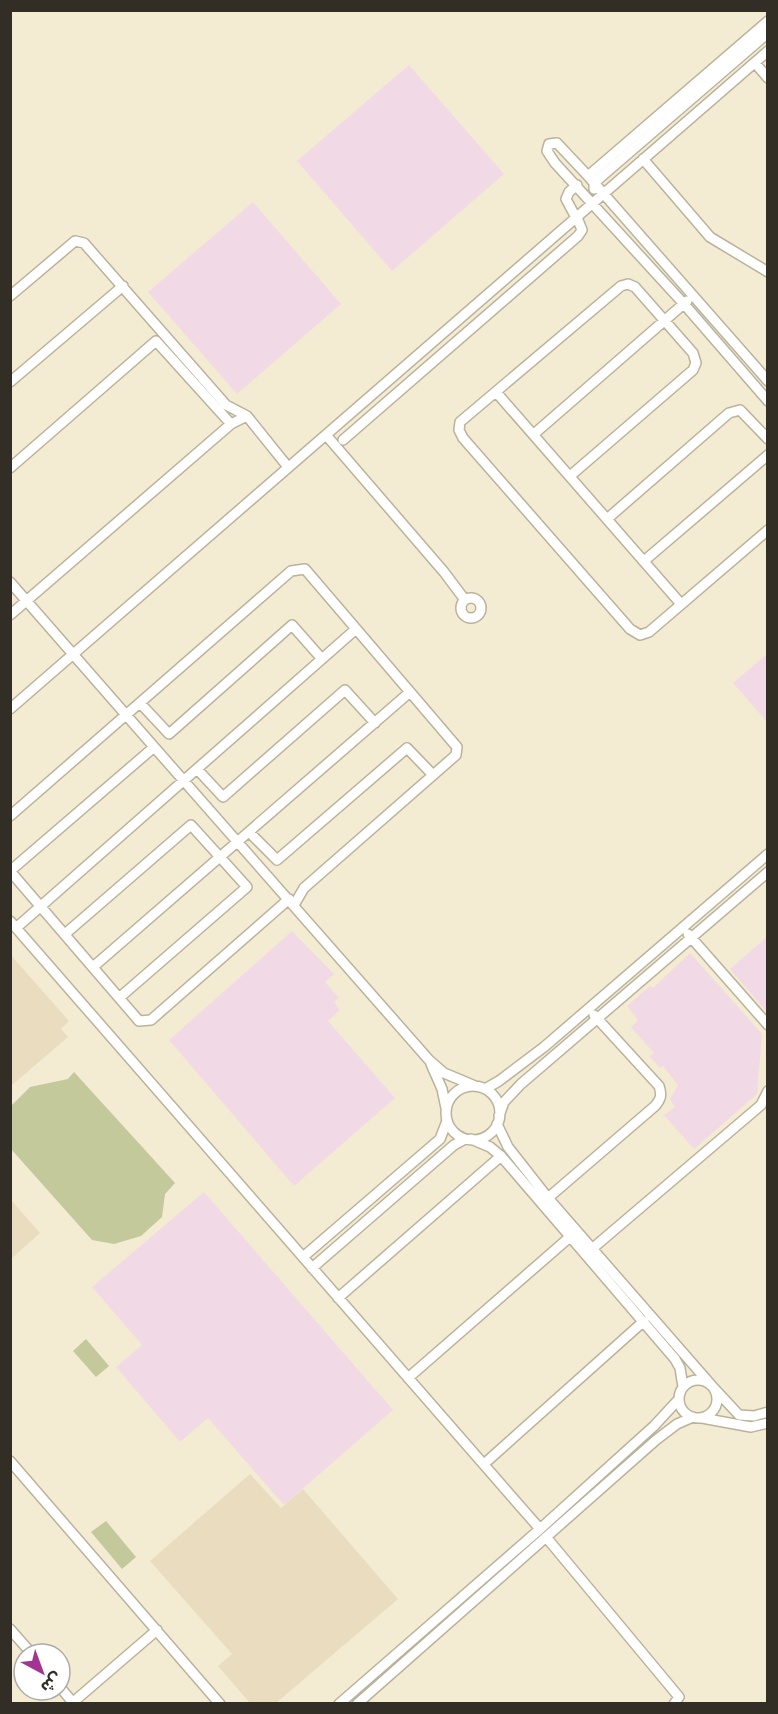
<svg xmlns="http://www.w3.org/2000/svg" width="778" height="1714" font-family="'Fira Sans','Noto Sans Arabic',sans-serif">
<style>
.built{fill:#eaddbf}
.education{fill:#f1dae5}
.green{fill:#c3c99a}
.lines{fill:none;stroke-linecap:round;stroke-linejoin:round}
.minor-casing{stroke:#bbb29c;stroke-width:12}
.minor{stroke:#fff;stroke-width:9}
</style>
<rect width="100%" height="100%" fill="#f4ebd3"/>
<path class="built" d="M 10,954 L 69,1021 L 61,1029 L 68,1037 L 11,1086 Z
M 10,1199 L 40,1233 L 11,1259 L 10,1259 Z
M 250,1474 L 281,1508 L 303,1489 L 398,1599 L 276,1703 L 250,1703 L 218,1666 L 232,1654 L 150,1561 Z"/>
<path class="education" d="M 409,65 L 504,174 L 392,271 L 297,161 Z
M 253,202 L 341,304 L 237,394 L 148,292 Z
M 767,654 L 767,722 L 733,683 Z
M 292,931 L 334,974 L 325,982 L 339,998 L 334,1002 L 340,1010 L 328,1021 L 395,1098 L 294,1186 L 169,1040 Z
M 767,937 L 768,1010 L 766,1011 L 730,969 Z
M 690,953 L 762,1034 L 757,1094 L 694,1149 L 664,1115 L 675,1107 L 670,1099 L 678,1085 L 663,1066 L 660,1068 L 649,1056 L 654,1053 L 631,1027 L 638,1020 L 627,1006 L 650,986 L 653,988 Z
M 204,1192 L 393,1410 L 284,1505 L 208,1418 L 180,1442 L 116,1367 L 142,1345 L 92,1287 Z"/>
<path class="green" d="M 74,1072 L 175,1183 L 165,1194 L 162,1217 L 141,1236 L 114,1244 L 92,1240 L 11,1149 L 11,1106 L 30,1087 L 68,1079 Z
M 86,1339 L 109,1366 L 96,1377 L 73,1351 Z
M 106,1521 L 136,1557 L 122,1569 L 91,1532 Z"/>
<g class="lines">
<defs>
<path id="minor" d="M 755,63 L 768,78
M 643,159 L 710,237 L 768,272
M 588,176 L 768,21
M 594,189 L 594,183 L 768,33
M 574,214 L 566,199 L 569,192 L 577,185
M 10,296 L 75,241 L 84,243 L 226,405 L 247,416 L 288,467
M 768,381 L 588,176 L 557,143 L 549,144 L 547,151 L 555,163 L 684,304 L 768,401
M 10,382 L 123,286
M 496,392 L 681,604
M 534,434 L 687,301
M 326,435 L 444,572 L 465,600
M 343,440 L 578,236 L 582,230 L 578,220
M 10,468 L 156,341 L 231,424
M 570,476 L 693,370 L 696,363 L 693,353 L 635,287 L 628,284 L 621,286 L 460,422 L 459,430 L 463,438 L 630,629 L 640,635 L 649,632 L 768,530
M 607,519 L 729,413 L 740,410 L 768,439
M 644,561 L 768,455
M 10,582 C 149,742 289,900 429,1060 L 444,1073 L 475,1086
M461 608a10 10 0 1 1 20 0a10 10 0 1 1-20 0Z
M 10,615 L 231,424 L 247,416
M 140,703 L 169,734 L 292,625 L 322,659
M 10,709 L 768,51
M 197,769 L 223,797 L 345,690 L 375,723
M 10,816 L 291,571 L 305,569 L 457,747 L 456,755 L 304,888 L 294,905
M 249,832 L 277,860 L 407,748 L 433,775
M 10,871 L 139,1021 L 151,1020 L 289,899
M 10,871 L 153,748
M 10,921 L 540,1529
M 16,928 L 356,629
M 65,934 L 191,825 L 247,887 L 119,998
M 688,934 L 768,1025
M 93,967 L 410,692
M 431,1064 L 442,1089 L 446,1108
M446 1113a27 27 0 1 1 54 0a27 27 0 1 1-54 0Z
M 485,1089 L 499,1081 L 544,1047 L 768,854
M 499,1116 L 504,1102 L 521,1084 L 768,872
M 497,1124 L 508,1147 L 548,1198 L 712,1386 L 739,1415 L 754,1416 L 768,1412
M 471,1139 L 490,1147 L 501,1156 L 675,1359 L 680,1368 L 683,1387
M 548,1198 L 655,1106 C 661,1099 662,1095 659,1086 L 594,1015
M 593,1248 L 761,1105 L 768,1091
M 303,1257 L 440,1139 L 447,1121
M 312,1268 L 454,1145 L 465,1139
M 338,1298 L 501,1156
M 408,1378 L 571,1236
M679 1399a19 19 0 1 1 38 0a19 19 0 1 1-38 0Z
M 702,1418 L 751,1427 L 768,1423
M 10,1461 L 220,1704
M 484,1464 L 644,1321
M 546,1537 L 679,1697 L 674,1704
M 10,1629 L 32,1654
M 60,1687 L 74,1704
M 71,1704 L 157,1630
M 339,1704 L 540,1529 L 654,1426 L 679,1399
M 357,1704 L 656,1440 L 677,1424 L 693,1417"/>
</defs>
<use href="#minor" class="minor-casing"/>
<use href="#minor" class="minor"/>
</g>
<rect width="778" height="1714" fill="none" stroke="#322e26" stroke-width="24"/>
<g transform="translate(42 1672) rotate(139)"><circle r="28" fill="#ffffff" stroke="#adaba8" stroke-width="1.5"/>
<path d="M0-4.5L10 22L0 15L-10 22Z" fill="#a33492"/>
<text y="-9" font-size="16" font-weight="bold" text-anchor="middle" fill="#322e26">ش</text>
</g>
</svg>
